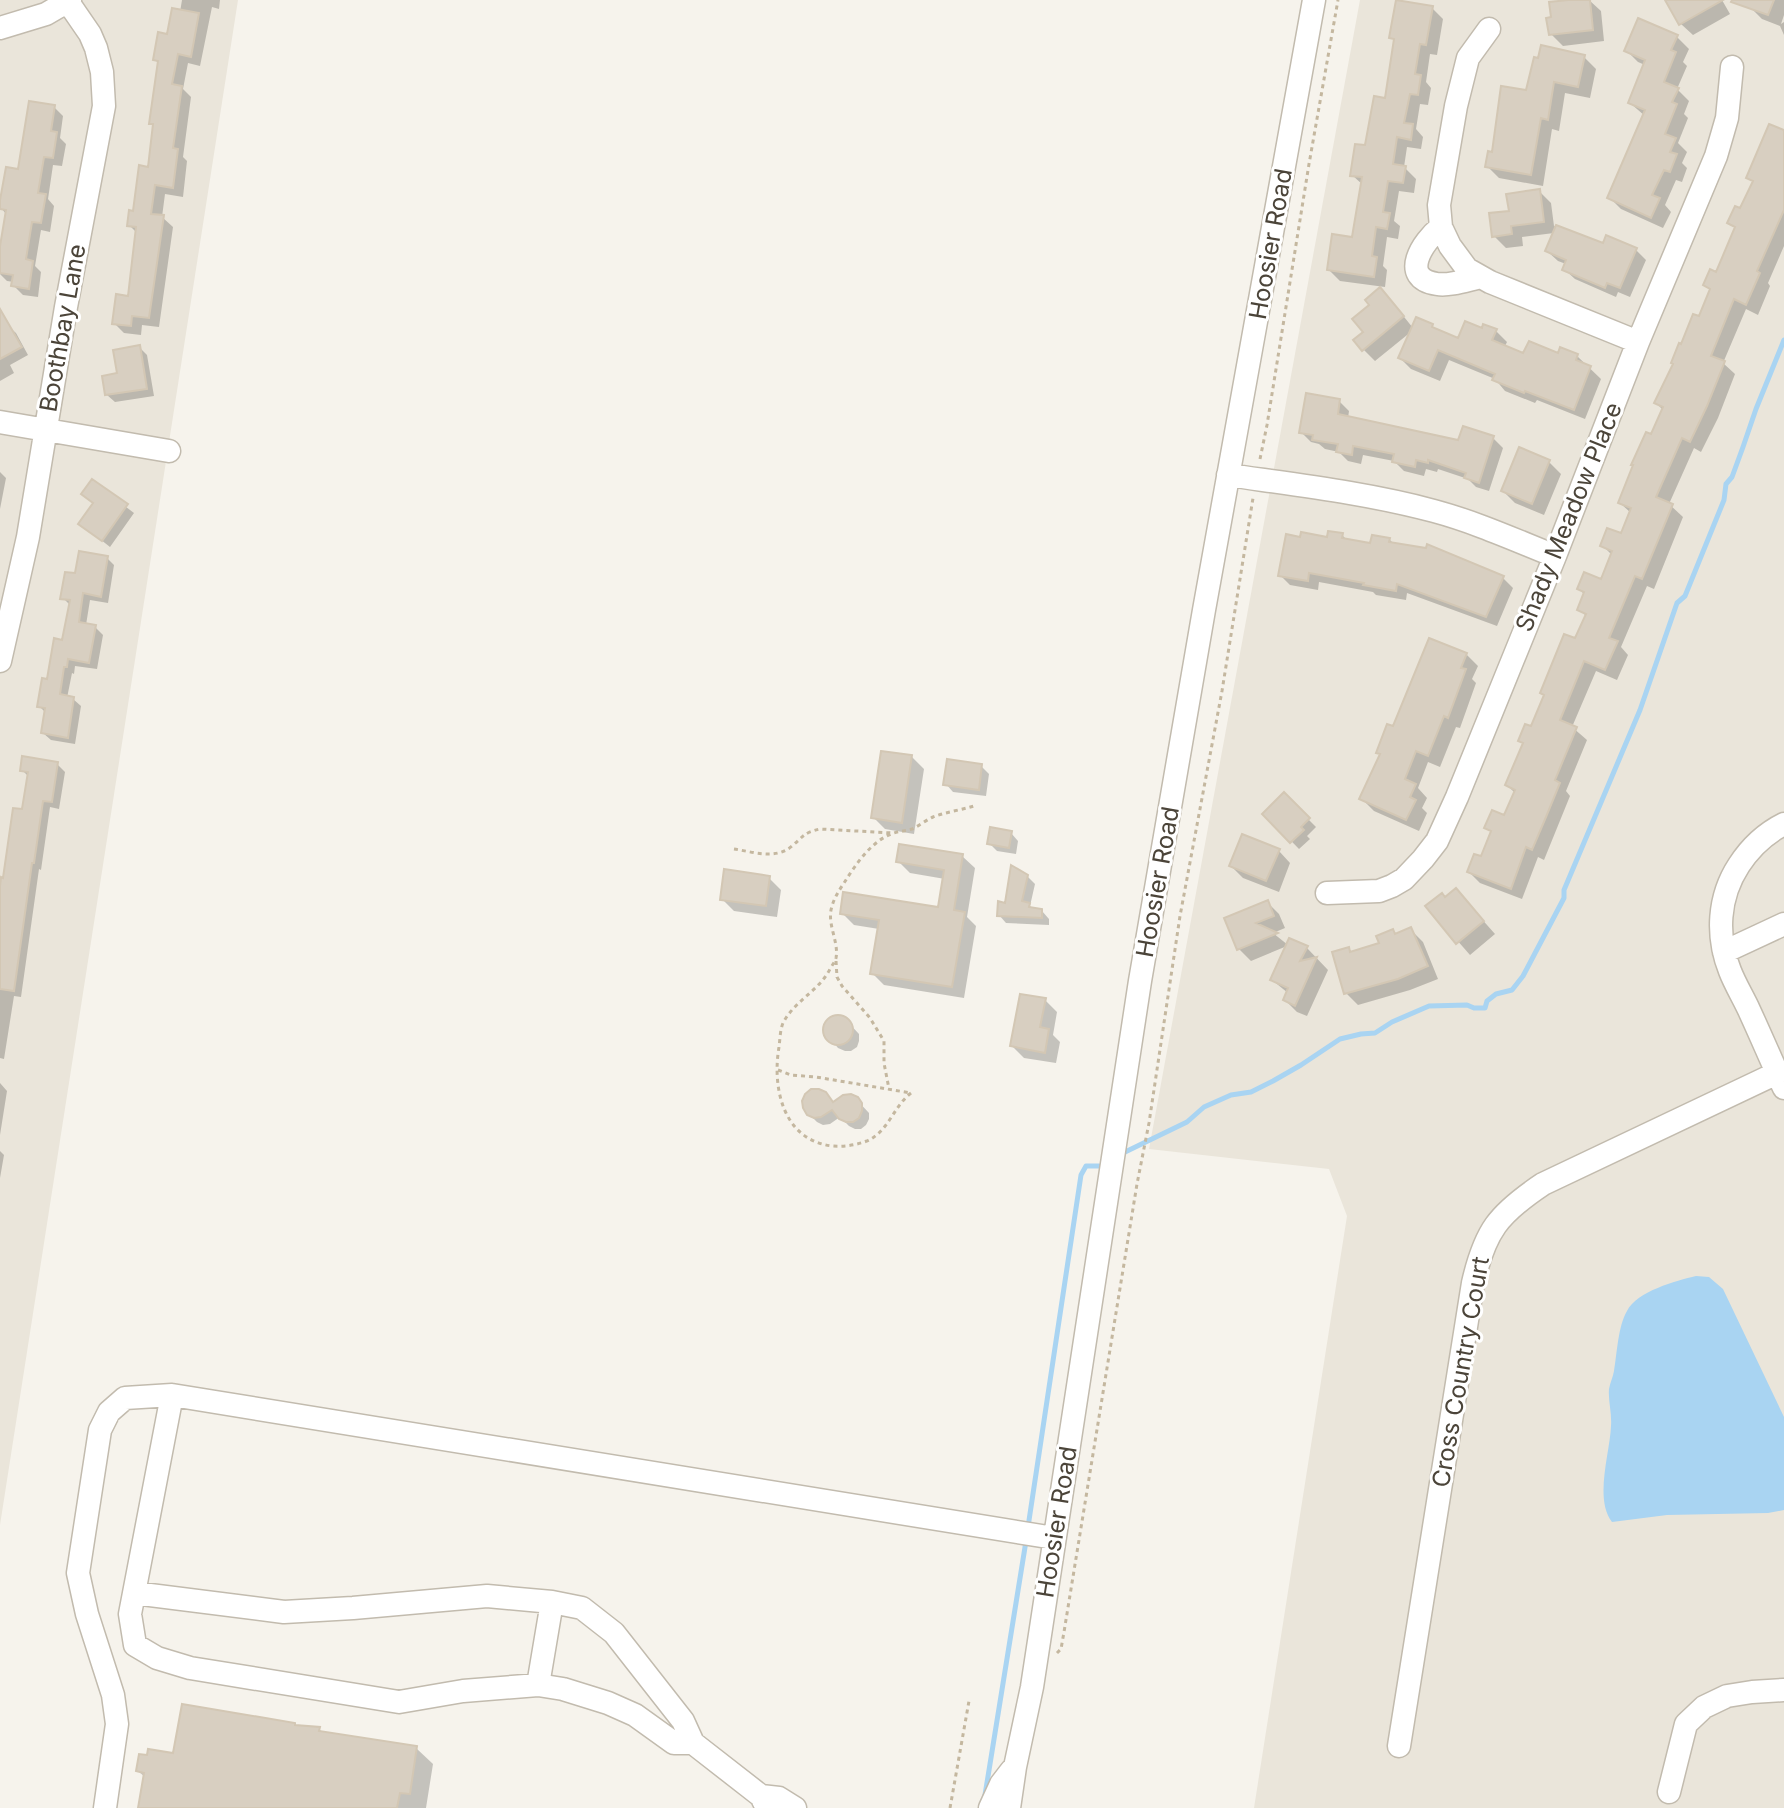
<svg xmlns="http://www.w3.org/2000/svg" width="1784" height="1808" font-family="Inter,sans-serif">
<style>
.residential{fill:#eae5da}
.water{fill:#a9d4f2}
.shadow{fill:#0003}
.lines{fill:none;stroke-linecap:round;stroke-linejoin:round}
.stream{stroke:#a9d4f2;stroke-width:5}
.building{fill:#d8cfc1;stroke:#d3c7b4;stroke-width:2}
.minor-casing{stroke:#c2bbae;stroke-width:25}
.path{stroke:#c4b79f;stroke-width:3;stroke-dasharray:4 4;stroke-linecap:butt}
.minor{stroke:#fff;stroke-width:22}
.labels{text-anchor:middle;stroke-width:6;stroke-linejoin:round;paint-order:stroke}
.street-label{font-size:24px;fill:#4b4439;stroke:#fff}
</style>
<rect width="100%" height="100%" fill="#f6f3ec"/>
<path class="residential" d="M 0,0 L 238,0 L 0,1525 Z
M 1360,0 L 1784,0 L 1784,1808 L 1254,1808 L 1347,1216 L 1329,1169 L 1149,1149 Z"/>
<path class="water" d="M 1696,1276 L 1709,1277 L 1723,1289 L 1784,1417 L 1784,1510 L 1768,1513 L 1667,1515 L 1612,1522 C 1594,1499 1610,1453 1611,1426 C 1612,1413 1608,1401 1609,1389 C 1610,1383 1613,1377 1614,1371 C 1617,1354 1618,1326 1627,1311 C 1637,1291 1676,1281 1696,1276 Z"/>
<path class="shadow" d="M 182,0 L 220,0 L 219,9 L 212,7 L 200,66 L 188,63 L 183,89 L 191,97 L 183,157 L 187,161 L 183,197 L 165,194 L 162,217 L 173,227 L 159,327 L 142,325 L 141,335 L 124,333 L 114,323 L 130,298 L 137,233 L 129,225 L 135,213 L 150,169 L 155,127 L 151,123 L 160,64 L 155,60 L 180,12 Z
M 1584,0 L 1589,0 L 1601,11 L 1604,41 L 1563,46 L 1551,34 Z
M 1677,0 L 1722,0 L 1730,14 L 1693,35 L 1681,24 Z
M 1751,0 L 1784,0 L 1784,15 L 1781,24 L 1784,22 L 1784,35 L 1780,26 L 1762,19 L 1750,7 Z
M 1432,8 L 1443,19 L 1437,55 L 1430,54 L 1426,82 L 1431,88 L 1428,105 L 1420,104 L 1416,129 L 1423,137 L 1421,149 L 1407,147 L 1404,167 L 1416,179 L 1414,193 L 1399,191 L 1394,221 L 1400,226 L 1398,239 L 1387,237 L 1383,266 L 1387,270 L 1385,287 L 1340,281 L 1329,270 L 1354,239 L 1363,185 L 1352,175 L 1367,148 L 1387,101 L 1396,42 L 1391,37 Z
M 1677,37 L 1689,49 L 1683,62 L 1687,66 L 1677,89 L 1689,101 L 1684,114 L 1688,118 L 1678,143 L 1687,152 L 1682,163 L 1687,168 L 1682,182 L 1676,180 L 1665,205 L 1671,212 L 1663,228 L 1621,209 L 1609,197 L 1645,116 L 1630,103 L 1645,65 L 1638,62 L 1626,50 Z
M 1584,57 L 1596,69 L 1590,98 L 1565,93 L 1559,131 L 1552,129 L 1543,186 L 1499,178 L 1487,166 L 1528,93 Z
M 54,107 L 63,116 L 60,138 L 66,144 L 62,166 L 53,165 L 48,199 L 54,206 L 50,232 L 41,230 L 35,266 L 41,272 L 38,297 L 23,295 L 13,285 L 14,282 L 7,281 L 0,274 L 0,259 L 7,215 L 1,208 Z
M 1784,133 L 1784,246 L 1768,283 L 1770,286 L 1758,315 L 1746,309 L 1723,363 L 1735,374 L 1718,418 L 1701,452 L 1694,448 L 1669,504 L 1683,517 L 1654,589 L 1647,586 L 1621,647 L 1628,655 L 1617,680 L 1596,671 L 1572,727 L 1587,740 L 1566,791 L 1570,796 L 1544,860 L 1538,857 L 1522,899 L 1480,883 L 1469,872 L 1482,859 L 1492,833 L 1487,828 L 1505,818 L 1516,794 L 1507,785 L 1587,617 L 1579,609 L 1585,595 L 1579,589 L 1602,581 L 1612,555 L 1602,545 L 1622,536 L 1631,513 L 1620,503 L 1664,411 L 1656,403 L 1682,346 L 1700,319 L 1711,291 L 1705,285 L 1717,275 L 1736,229 L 1730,223 L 1741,211 L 1754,183 L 1748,177 Z
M 1539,191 L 1551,203 L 1554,226 L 1604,246 L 1636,250 L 1646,260 L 1630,297 L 1618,292 L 1616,297 L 1575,279 L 1564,269 L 1566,264 L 1558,261 L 1547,251 L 1554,233 L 1522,237 L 1523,246 L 1506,248 L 1494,236 L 1511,212 Z
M 1392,302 L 1413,328 L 1432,326 L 1438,332 L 1459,341 L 1483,331 L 1496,331 L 1507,342 L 1504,348 L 1524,356 L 1577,356 L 1601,379 L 1585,419 L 1537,400 L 1535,403 L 1505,391 L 1495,379 L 1449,360 L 1440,381 L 1411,369 L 1400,358 L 1412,331 L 1375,361 L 1363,349 Z
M 8,326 L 16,333 L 28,355 L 10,365 L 14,373 L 0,381 L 0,331 Z
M 139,347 L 147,355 L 154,396 L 115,402 L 107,395 Z
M 1339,401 L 1349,411 L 1348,418 L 1459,443 L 1464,428 L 1493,438 L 1503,448 L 1489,491 L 1476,487 L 1468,479 L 1438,469 L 1437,472 L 1426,469 L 1424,476 L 1404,471 L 1394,461 L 1363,455 L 1361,464 L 1348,461 L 1339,452 L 1325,449 L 1319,444 L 1311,442 L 1301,432 Z
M 1549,462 L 1561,474 L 1544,515 L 1515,503 L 1503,491 Z
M 0,472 L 6,478 L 0,509 Z
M 93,482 L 134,513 L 110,547 L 81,524 L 95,504 Z
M 1342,535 L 1348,541 L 1372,545 L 1389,539 L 1395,545 L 1503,578 L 1513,588 L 1497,626 L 1407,593 L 1406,600 L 1376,595 L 1373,592 L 1319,582 L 1318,590 L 1290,585 L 1280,575 L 1329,539 Z
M 107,558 L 114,565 L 108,603 L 90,600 L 86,625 L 95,627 L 103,635 L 97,669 L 75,666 L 74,674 L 72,673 L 67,698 L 73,699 L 81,706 L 75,744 L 51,740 L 43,733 L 47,714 L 39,706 L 64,642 L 71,606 L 63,598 L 76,576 Z
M 1466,654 L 1478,666 L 1472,679 L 1476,683 L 1460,728 L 1456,727 L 1440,767 L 1428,762 L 1418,788 L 1427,798 L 1422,808 L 1427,813 L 1419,831 L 1374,811 L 1362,799 L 1394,728 Z
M 912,757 L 924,769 L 914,834 L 885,829 L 873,817 Z
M 57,764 L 65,772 L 59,809 L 50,807 L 41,870 L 39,869 L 21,997 L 14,996 L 4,1059 L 0,1058 L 0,900 L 24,812 L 30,778 L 22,770 Z
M 981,766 L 989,774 L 986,796 L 953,792 L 946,784 Z
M 1284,795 L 1316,827 L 1307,836 L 1310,839 L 1299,849 L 1265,814 Z
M 1011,833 L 1018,841 L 1016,854 L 997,851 L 989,843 Z
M 1279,851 L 1290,863 L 1279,892 L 1243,878 L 1231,866 Z
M 962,856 L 975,868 L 967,917 L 976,926 L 964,998 L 884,985 L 872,973 L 879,929 L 854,925 L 842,913 L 939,910 L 945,879 L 910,873 L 898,861 Z
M 1027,876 L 1035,884 L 1030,906 L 1034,910 L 1042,911 L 1049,919 L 1049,925 L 1006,923 L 999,915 Z
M 769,878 L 781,890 L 777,917 L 734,911 L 722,899 Z
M 1456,890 L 1495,934 L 1470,955 L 1428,907 L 1445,899 Z
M 1267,902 L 1279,914 L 1285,928 L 1273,933 L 1288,945 L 1307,948 L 1328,970 L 1307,1016 L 1297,1012 L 1285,1000 L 1288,993 L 1272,980 L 1287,946 L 1251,961 L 1239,949 Z
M 1411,930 L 1423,942 L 1438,979 L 1410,990 L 1358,1005 L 1346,993 L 1349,950 L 1352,953 L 1382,945 Z
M 1045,1000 L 1057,1012 L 1053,1035 L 1060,1042 L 1056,1063 L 1024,1058 L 1012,1046 Z
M 840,1017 L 846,1020 L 859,1034 L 859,1041 L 857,1047 L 851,1051 L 845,1051 L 838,1048 L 826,1034 L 825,1028 L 828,1022 L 834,1018 Z
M 0,1083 L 7,1091 L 0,1135 Z
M 825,1094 L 834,1103 L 856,1099 L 869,1113 L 869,1119 L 866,1125 L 861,1129 L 855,1129 L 849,1126 L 840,1117 L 830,1124 L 823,1125 L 817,1122 L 808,1113 Z
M 0,1151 L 4,1155 L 0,1178 Z
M 294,1725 L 319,1729 L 324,1734 L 416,1748 L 433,1764 L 426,1808 L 141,1808 L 146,1778 L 138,1771 L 175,1755 Z"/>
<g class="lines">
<path class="stream" d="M 1123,1153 L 1187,1122 L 1204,1107 L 1231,1095 L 1251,1092 L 1273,1081 L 1301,1065 L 1340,1039 L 1361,1034 L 1375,1033 L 1392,1022 L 1429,1006 L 1467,1005 L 1474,1008 L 1485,1008 L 1487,1001 L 1496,994 L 1512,990 L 1523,976 L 1564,898 L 1564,890 L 1640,710 L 1677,603 L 1685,596 L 1724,500 L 1726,484 L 1732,477 L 1743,447 L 1756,409 L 1784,340
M 1028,1527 L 1081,1175 L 1086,1166 L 1099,1166
M 985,1795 L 1026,1541"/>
</g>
<path class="building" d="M 1396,0 L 1433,6 L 1426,45 L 1420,44 L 1415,74 L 1421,75 L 1418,95 L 1410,94 L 1404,123 L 1413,124 L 1411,140 L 1397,137 L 1393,164 L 1406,166 L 1403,183 L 1388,181 L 1383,212 L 1390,213 L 1387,229 L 1376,227 L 1372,256 L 1377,257 L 1374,277 L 1327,270 L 1332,234 L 1352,237 L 1362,177 L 1350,176 L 1355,144 L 1365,145 L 1374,96 L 1385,98 L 1394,39 L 1389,38 Z
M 1568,0 L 1590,0 L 1593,30 L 1549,35 L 1546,18 L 1551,17 L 1549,2 Z
M 1665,0 L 1723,0 L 1679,25 Z
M 1732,0 L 1774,0 L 1768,15 L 1731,2 Z
M 172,8 L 199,13 L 191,57 L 178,54 L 172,84 L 182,86 L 173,148 L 178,149 L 173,188 L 155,185 L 151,214 L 164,215 L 149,318 L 132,316 L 131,326 L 112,324 L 116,294 L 128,296 L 136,227 L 127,226 L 129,210 L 133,211 L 139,165 L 148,167 L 153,124 L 149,124 L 158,61 L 153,60 L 158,32 L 167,34 Z
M 1638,18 L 1678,35 L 1671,50 L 1676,52 L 1664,82 L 1679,88 L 1672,102 L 1677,104 L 1665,134 L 1676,138 L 1670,152 L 1677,154 L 1670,172 L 1664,170 L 1652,195 L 1660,198 L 1651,218 L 1607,198 L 1645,110 L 1628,103 L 1645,60 L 1624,51 Z
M 1541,45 L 1585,55 L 1578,87 L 1554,82 L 1548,120 L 1541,118 L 1531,175 L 1485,167 L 1488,151 L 1492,152 L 1501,86 L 1526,90 L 1534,57 L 1538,58 Z
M 29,101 L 55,105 L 51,131 L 57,132 L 53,158 L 44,157 L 38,193 L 46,194 L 41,223 L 32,222 L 26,259 L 33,261 L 29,289 L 11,286 L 13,275 L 0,273 L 0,246 L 6,210 L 0,209 L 0,200 L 6,167 L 18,169 Z
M 1769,124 L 1784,130 L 1784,210 L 1757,271 L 1760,273 L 1746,305 L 1734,299 L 1711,356 L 1725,361 L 1707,406 L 1690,442 L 1682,438 L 1656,497 L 1673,504 L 1642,579 L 1635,576 L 1609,638 L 1618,641 L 1605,670 L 1584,661 L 1560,720 L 1577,727 L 1555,780 L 1560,783 L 1546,817 L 1532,850 L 1526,847 L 1511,889 L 1467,872 L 1474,854 L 1481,856 L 1491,831 L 1484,828 L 1492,810 L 1504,815 L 1515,790 L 1505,785 L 1523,743 L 1518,741 L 1525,724 L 1531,726 L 1544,695 L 1540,693 L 1564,634 L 1575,638 L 1586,614 L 1577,610 L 1584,592 L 1577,589 L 1584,572 L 1601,579 L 1612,551 L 1600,546 L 1607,528 L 1621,533 L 1631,508 L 1618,503 L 1633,465 L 1631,465 L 1646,432 L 1651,434 L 1663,407 L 1654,403 L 1673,364 L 1671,363 L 1679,343 L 1681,344 L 1693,314 L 1699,316 L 1710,289 L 1703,285 L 1710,269 L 1716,272 L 1735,227 L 1727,223 L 1735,206 L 1740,208 L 1753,181 L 1746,178 Z
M 1540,189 L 1544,222 L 1511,226 L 1512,234 L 1492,237 L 1489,213 L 1509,211 L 1506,194 Z
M 1556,225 L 1603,243 L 1606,235 L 1637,248 L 1620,288 L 1607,283 L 1605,288 L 1562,270 L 1566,260 L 1545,251 Z
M 1380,287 L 1404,316 L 1362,351 L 1353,340 L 1363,332 L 1352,319 L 1369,305 L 1365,300 Z
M 0,309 L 22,347 L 0,359 Z
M 1416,317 L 1433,324 L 1432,327 L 1458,338 L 1465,321 L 1482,328 L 1483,324 L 1497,329 L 1492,340 L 1523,353 L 1529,341 L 1558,353 L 1560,347 L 1578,354 L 1576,360 L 1591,366 L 1574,410 L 1525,391 L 1524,393 L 1492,380 L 1495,374 L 1438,350 L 1429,371 L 1398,358 Z
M 140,345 L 147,389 L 105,395 L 102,376 L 117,373 L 113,350 Z
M 1306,393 L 1340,399 L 1338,414 L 1458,440 L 1463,426 L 1494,436 L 1479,483 L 1464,478 L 1466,473 L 1428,460 L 1428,463 L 1416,460 L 1415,467 L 1392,462 L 1394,454 L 1353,446 L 1352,455 L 1336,452 L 1338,444 L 1312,440 L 1313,435 L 1299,433 Z
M 1519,447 L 1550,460 L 1532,504 L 1501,491 Z
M 92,479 L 128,504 L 102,541 L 78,524 L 93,503 L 81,494 Z
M 1328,531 L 1343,533 L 1342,538 L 1370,543 L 1372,535 L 1390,538 L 1389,542 L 1426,548 L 1427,544 L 1504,576 L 1486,617 L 1397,584 L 1396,591 L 1363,585 L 1364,583 L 1309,573 L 1308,581 L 1278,576 L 1286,534 L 1300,537 L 1301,532 L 1327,537 Z
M 79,551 L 108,556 L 101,597 L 83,593 L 79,622 L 96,625 L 89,663 L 68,659 L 67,667 L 64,667 L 60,694 L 74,697 L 68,738 L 41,733 L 45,708 L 37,707 L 42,678 L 47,679 L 54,638 L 62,640 L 70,600 L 60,599 L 65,572 L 75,573 Z
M 1429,638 L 1467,653 L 1461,668 L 1466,669 L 1448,718 L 1444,716 L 1428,756 L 1416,751 L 1405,779 L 1416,784 L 1410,797 L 1416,800 L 1406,820 L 1359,799 L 1380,754 L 1376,753 L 1387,724 L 1393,726 Z
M 881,751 L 912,755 L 902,823 L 871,818 Z
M 22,756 L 58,762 L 52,802 L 43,801 L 34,863 L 32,863 L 14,991 L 0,989 L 0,886 L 1,877 L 3,878 L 13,808 L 22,809 L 28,772 L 20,771 Z
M 947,759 L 982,764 L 979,790 L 943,785 Z
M 1284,792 L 1310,818 L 1301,827 L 1304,830 L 1290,843 L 1262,814 Z
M 990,827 L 1012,831 L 1009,848 L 987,844 Z
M 1242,834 L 1280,849 L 1266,881 L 1229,866 Z
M 899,844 L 963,854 L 954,910 L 965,912 L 952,987 L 870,974 L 879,920 L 840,914 L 843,892 L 938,907 L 944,870 L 896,862 Z
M 1011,865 L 1028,875 L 1022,901 L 1030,903 L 1029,907 L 1042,909 L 1042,918 L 997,916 L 998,901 L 1005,903 Z
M 724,869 L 770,876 L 766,906 L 720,900 Z
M 1456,888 L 1484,921 L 1456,944 L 1425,906 L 1442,893 L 1445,897 Z
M 1268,900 L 1274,916 L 1256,923 L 1278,933 L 1237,950 L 1224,918 Z
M 1411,927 L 1428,966 L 1398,979 L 1344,994 L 1332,952 L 1349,947 L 1350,952 L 1379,943 L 1376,936 L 1393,929 L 1395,934 Z
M 1289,938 L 1308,946 L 1300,961 L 1317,957 L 1295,1006 L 1283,1000 L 1288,988 L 1270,980 Z
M 1020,994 L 1046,998 L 1040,1027 L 1049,1029 L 1045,1053 L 1010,1046 Z
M823 1030a15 15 0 1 1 30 0a15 15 0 1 1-30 0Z
M 811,1089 L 819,1089 L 826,1092 L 833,1102 L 843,1095 L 851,1094 L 858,1097 L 862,1103 L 862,1111 L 859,1118 L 853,1122 L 846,1122 L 839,1119 L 832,1110 L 821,1117 L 814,1118 L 807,1115 L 803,1108 L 802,1101 L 805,1094 Z
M 182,1704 L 295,1723 L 295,1725 L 320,1727 L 319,1731 L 417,1746 L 410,1794 L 400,1793 L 397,1808 L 138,1808 L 144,1773 L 136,1771 L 139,1754 L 147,1755 L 148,1749 L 173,1753 Z"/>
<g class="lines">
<defs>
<path id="minor" d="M 0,28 L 46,14 L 70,0
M 1489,29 L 1468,58 L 1456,106 L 1439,205 L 1441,227 L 1450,246 L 1467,269 L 1490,282 L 1638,342
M 1441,227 C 1423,241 1398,278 1437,284 C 1450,286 1467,280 1481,277
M 0,422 L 169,451
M 1228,475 C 1297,485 1367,493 1434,511 C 1475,522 1515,540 1555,556
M 0,661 L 28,537 L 66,307 L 104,106 L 102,72 L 96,48 L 90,34 L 68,2
M 1784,824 C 1766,833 1750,848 1739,865 C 1718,897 1716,936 1730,971 C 1735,984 1743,997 1749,1010 C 1761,1036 1772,1062 1784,1088
M 1327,893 L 1379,891 L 1392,886 L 1404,879 L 1423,859 L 1437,841 L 1457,797 L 1555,556 L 1638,342 L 1716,156 L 1727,118 L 1732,67
M 1724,952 L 1784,924
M 134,1593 L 284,1612 L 353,1608 L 487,1596 L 552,1602 L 582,1608 L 614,1633 L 683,1721 L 693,1743
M 538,1685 L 552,1602
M 1399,1746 L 1473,1283 C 1485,1231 1498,1214 1543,1184 L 1777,1073
M 1669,1792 L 1686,1724 L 1704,1707 L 1727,1696 L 1752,1692 L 1784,1690
M 761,1796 L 779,1798 L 795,1808
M 105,1808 L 117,1724 L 113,1695 L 87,1614 L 78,1573 L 100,1430 L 109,1412 L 125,1398 L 172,1395
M 767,1808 L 761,1796 L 693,1743 L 674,1743 L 635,1715 L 608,1703 L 563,1689 L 538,1685 L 463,1691 L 399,1702 L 190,1668 L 157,1658 L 135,1645 L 130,1614 L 172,1395 L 1054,1538
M 990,1808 L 1001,1784 L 1011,1771
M 1009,1808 L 1015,1767 L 1032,1687 L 1140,981 L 1204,610 L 1314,0"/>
</defs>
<use href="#minor" class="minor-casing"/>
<path class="path" d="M 1260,459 L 1267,425 L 1309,164 L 1338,0
M 734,849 C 754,852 776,860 792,846 C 804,836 803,833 820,829 L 893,833
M 836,961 L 837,977 L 842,986 L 870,1018 L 884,1041 L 884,1063 L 889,1089
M 778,1070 L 791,1075 L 816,1077 L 911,1093
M 911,1093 C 893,1107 889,1131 867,1141 C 856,1145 844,1147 832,1146 C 783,1140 772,1088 779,1047 C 780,1040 780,1030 783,1023 C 795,1000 819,991 830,969 C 832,965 835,962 836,958 C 839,943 828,926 831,910 C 833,900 838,892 844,883 C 856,864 872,840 894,833 C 900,831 906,831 912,829 C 919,826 926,820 933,817 C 946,812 961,810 974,806
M 1057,1653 L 1061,1649 L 1064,1632 L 1137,1184 L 1149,1123 L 1180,916 L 1222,691 L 1253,498
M 950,1808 L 969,1701"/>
<use href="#minor" class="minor"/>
</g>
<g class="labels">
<g class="street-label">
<text transform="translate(1271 244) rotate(-80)" y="8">Hoosier Road</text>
<text transform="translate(63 328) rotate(-80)" y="8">Boothbay Lane</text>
<text transform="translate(1569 517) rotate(-68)" y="8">Shady Meadow Place</text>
<text transform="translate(1158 882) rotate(-80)" y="8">Hoosier Road</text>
<text transform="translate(1461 1372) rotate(-80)" y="8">Cross Country Court</text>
<text transform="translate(1057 1522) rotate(-81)" y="8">Hoosier Road</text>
</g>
</g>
</svg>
